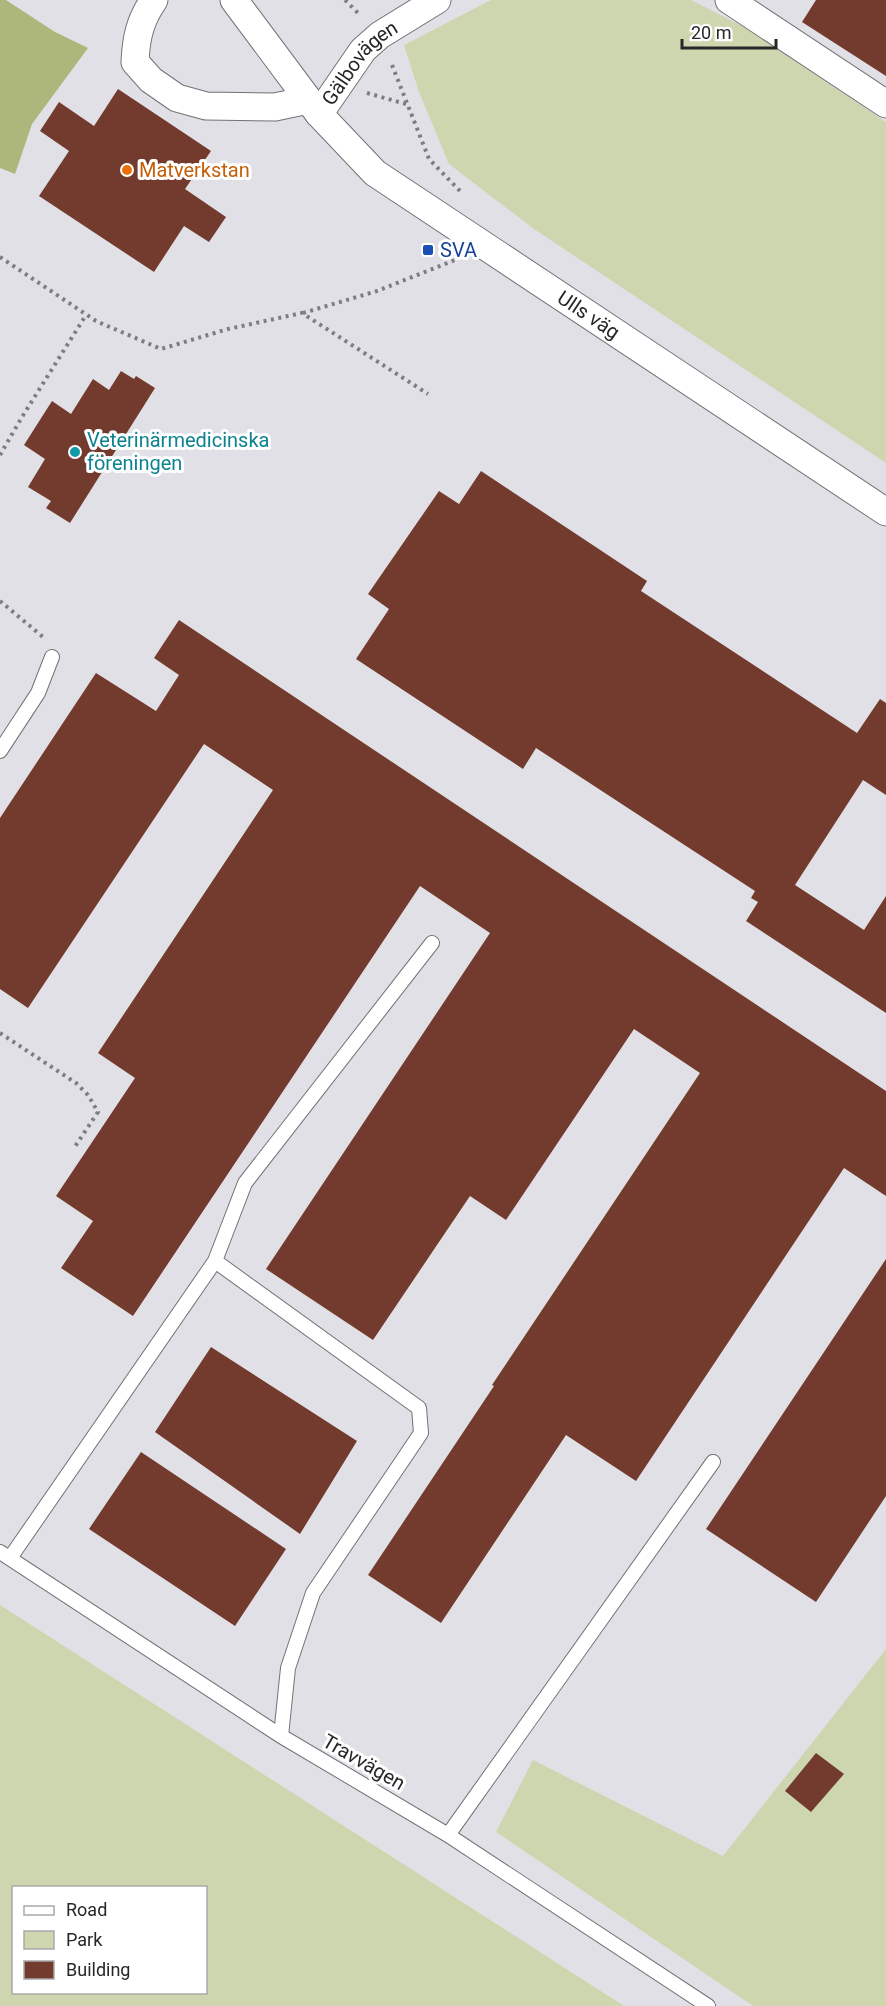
<svg xmlns="http://www.w3.org/2000/svg" width="886" height="2006" font-family="Roboto,sans-serif">
<style>
.green{fill:#ced6af;fill-rule:evenodd}
.forest{fill:#adb77c}
.building{fill:#723b2d}
.lines{fill:none;stroke-linecap:round;stroke-linejoin:round}
.service-casing{stroke:#727277;stroke-width:16}
.minor-casing{stroke:#727277;stroke-width:29}
.path{stroke:#7e7e81;stroke-width:4;stroke-dasharray:3 4.5;stroke-linecap:butt}
.service{stroke:#fff;stroke-width:14}
.minor{stroke:#fff;stroke-width:27}
.food-dot{fill:#e8710a;stroke:#fff;stroke-width:2}
.transit-dot{fill:#1a4fb4;stroke:#fff;stroke-width:2}
.culture-dot{fill:#0f9aa8;stroke:#fff;stroke-width:2}
.labels{text-anchor:middle;stroke-width:6;stroke-linejoin:round;paint-order:stroke}
.street-label{font-size:20px;fill:#272728;stroke:#fff}
.food-label{font-size:20px;fill:#c56008;stroke:#fff;text-anchor:start}
.transit-label{font-size:20px;fill:#164399;stroke:#fff;text-anchor:start}
.culture-label{font-size:20px;fill:#0d838f;stroke:#fff;text-anchor:start}
</style>
<rect width="100%" height="100%" fill="#e1e0e6"/>
<path class="green" d="M 491,0 L 691,0 L 746,28 L 886,122 L 886,463 L 534,229 L 449,164 L 419,92 L 404,45 Z
M 0,1605 L 624,2006 L 0,2006 ZM 14,1888 L 206,1888 L 206,1992 L 14,1992 Z
M 886,1649 L 886,2006 L 753,2006 L 496,1832 L 533,1760 L 723,1856 Z"/>
<path class="forest" d="M 0,0 L 6,0 L 55,32 L 88,48 L 32,124 L 15,174 L 0,168 Z"/>
<path class="building" d="M 816,0 L 886,0 L 886,76 L 802,22 Z
M 118,89 L 211,151 L 185,189 L 226,217 L 209,242 L 184,226 L 154,272 L 39,196 L 69,151 L 40,131 L 59,102 L 94,126 Z
M 121,371 L 134,379 L 136,376 L 155,388 L 70,523 L 46,508 L 51,501 L 28,487 L 45,459 L 24,445 L 52,401 L 71,414 L 93,379 L 109,390 Z
M 481,471 L 647,581 L 641,591 L 857,733 L 880,699 L 886,703 L 886,795 L 863,780 L 795,885 L 864,930 L 886,896 L 886,1013 L 746,921 L 758,902 L 751,898 L 755,891 L 536,748 L 523,769 L 356,659 L 389,609 L 368,594 L 439,491 L 459,504 Z
M 179,620 L 886,1091 L 886,1196 L 844,1168 L 636,1481 L 566,1435 L 441,1623 L 368,1575 L 494,1386 L 492,1385 L 700,1073 L 634,1029 L 506,1220 L 470,1196 L 373,1340 L 266,1269 L 490,933 L 420,886 L 133,1316 L 61,1268 L 93,1221 L 56,1196 L 135,1078 L 98,1053 L 273,790 L 204,744 L 28,1008 L 0,989 L 0,818 L 96,673 L 156,711 L 179,675 L 154,658 Z
M 886,1259 L 886,1496 L 816,1602 L 706,1529 Z
M 211,1347 L 357,1441 L 300,1534 L 155,1432 Z
M 141,1452 L 286,1549 L 235,1626 L 89,1529 Z
M 816,1753 L 844,1774 L 811,1812 L 785,1791 Z"/>
<g class="lines">
<defs>
<path id="service" d="M 0,751 L 38,693 L 52,657
M 215,1261 L 419,1408 L 421,1433 L 313,1593 L 288,1668 L 281,1736
M 0,1552 L 281,1736 L 448,1835 L 708,2006
M 10,1558 L 215,1261 L 245,1183 L 432,943
M 448,1835 L 713,1462"/>
<g id="minor">
<path d="M 154,0 C 140,20 136,38 135,62 L 151,80 L 177,98 L 206,106 L 275,107 L 308,100"/>
<path id="s1" d="M 234,0 L 319,114 L 375,173 L 886,512"/>
<path d="M 729,0 L 886,104"/>
<path id="s2" d="M 319,114 L 363,50 L 380,35 L 437,0"/>
</g>
</defs>
<use href="#service" class="service-casing"/>
<use href="#minor" class="minor-casing"/>
<path class="path" d="M 345,0 L 359,14
M 392,65 L 429,159 L 460,191
M 367,93 L 406,104
M 0,257 L 96,321 L 161,349 L 228,329 L 302,313 L 428,394
M 303,313 L 377,291 L 455,260
M 0,455 L 22,417 L 86,315
M 0,601 L 43,637
M 0,1033 L 76,1083 L 88,1095 L 98,1112 L 74,1148"/>
<use href="#service" class="service"/>
<use href="#minor" class="minor"/>
</g>
<circle class="food-dot" cx="127" cy="170" r="6"/>
<rect class="transit-dot" x="422" y="244" width="12" height="12" rx="3"/>
<circle class="culture-dot" cx="75" cy="452" r="6"/>
<g class="labels">
<g class="street-label">
<text dy="7" stroke="none"><textPath href="#s2" startOffset="66">Gälbovägen</textPath></text>
<text dy="7" stroke="none"><textPath href="#s1" startOffset="480">Ulls väg</textPath></text>
<text transform="translate(364 1762) rotate(30)" y="7">Travvägen</text>
</g>
<g class="food-label">
<text x="139" y="177">Matverkstan</text>
</g>
<g class="transit-label">
<text x="440" y="257">SVA</text>
</g>
<g class="culture-label">
<text x="87" y="447">Veterinärmedicinska<tspan x="87" dy="23">föreningen</tspan></text>
</g>
</g>
<rect x="12" y="1886" width="195" height="108" fill="#ffffff" stroke="#a9a9a9" stroke-width="1.5"/>
<rect x="24" y="1906" width="30" height="9" fill="#ffffff" stroke="#a9a9a9" stroke-width="1.5"/>
<text x="66" y="1916" font-size="18" fill="#272728">Road</text>
<rect x="24" y="1931" width="30" height="18" fill="#ced6af" stroke="#a9a9a9" stroke-width="1.5"/>
<text x="66" y="1946" font-size="18" fill="#272728">Park</text>
<rect x="24" y="1961" width="30" height="18" fill="#723b2d" stroke="#a9a9a9" stroke-width="1.5"/>
<text x="66" y="1976" font-size="18" fill="#272728">Building</text>
<path d="M682 39v9h94v-9" fill="none" stroke="#272728" stroke-width="3"/>
<text x="691" y="39" font-size="18" fill="#272728" stroke="#ffffff" stroke-width="4.5" paint-order="stroke">20 m</text>
</svg>
